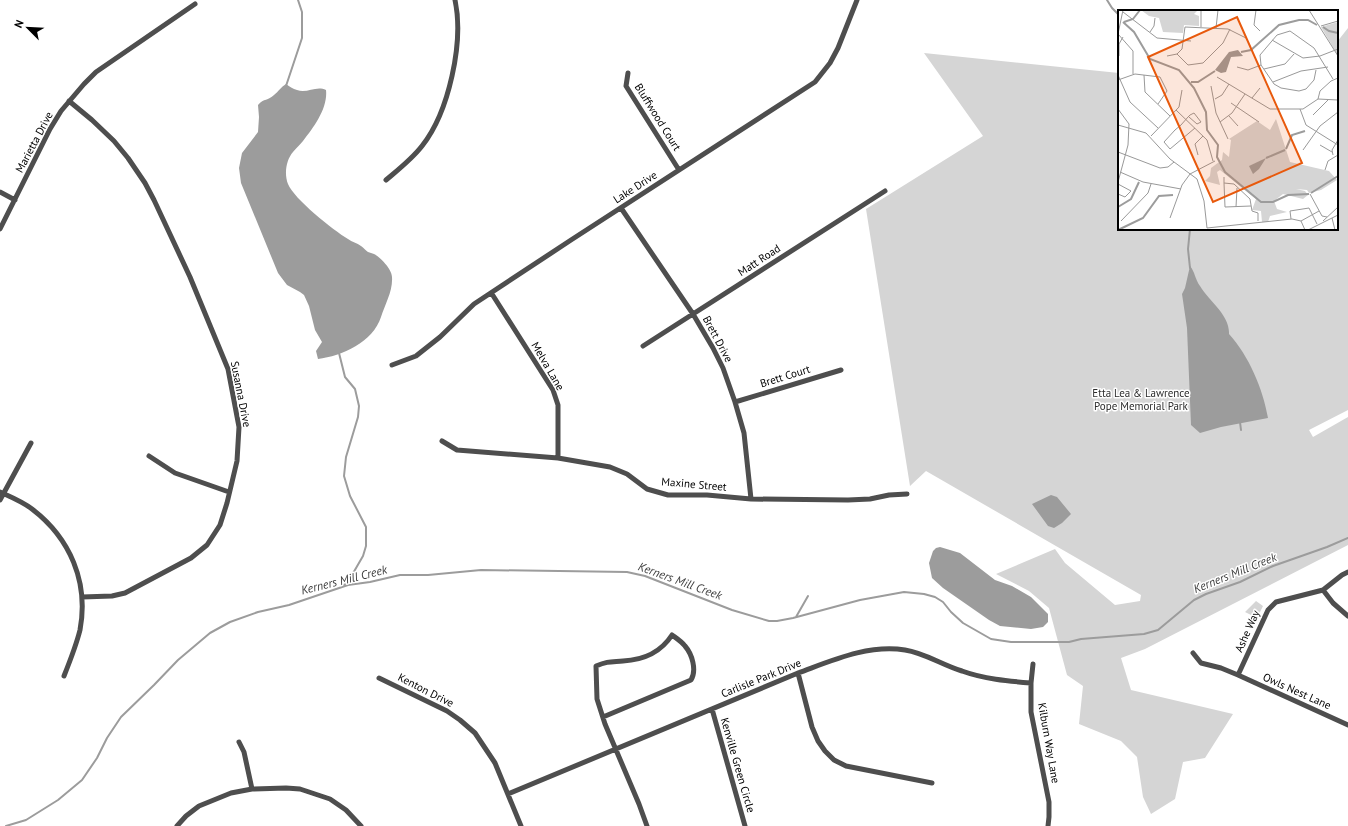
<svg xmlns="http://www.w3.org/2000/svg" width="1348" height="826" font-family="'PT Sans',sans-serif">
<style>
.green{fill:#d5d5d5}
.water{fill:#9c9c9c}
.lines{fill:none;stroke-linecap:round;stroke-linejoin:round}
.stream{stroke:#9c9c9c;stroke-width:2}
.minor{stroke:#4e4e4e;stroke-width:5}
.labels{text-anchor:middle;stroke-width:3;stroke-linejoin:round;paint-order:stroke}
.street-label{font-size:11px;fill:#000;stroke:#fff}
.park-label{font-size:11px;fill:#2c2c2c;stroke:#fff}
.water-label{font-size:12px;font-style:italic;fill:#3d3d3d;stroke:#fff}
.inset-river{fill:none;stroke:#9c9c9c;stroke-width:2}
.inset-road{fill:none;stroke:#999;stroke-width:1}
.view{fill:#e8590c;fill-opacity:0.15;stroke:#e8590c;stroke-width:2}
.inset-edge{fill:none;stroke:#000;stroke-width:2}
</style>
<rect width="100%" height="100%" fill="#fff"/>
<path class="green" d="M 1348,28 L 1348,410 L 1309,430 L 1313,437 L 1348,417 L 1348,545 L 1145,649 L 1121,658 L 1131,690 L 1233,714 L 1205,758 L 1183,762 L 1175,799 L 1151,814 L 1143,797 L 1137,757 L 1121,741 L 1079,724 L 1083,686 L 1067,675 L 1049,608 L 1029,591 L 996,574 L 1055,549 L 1065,563 L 1115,605 L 1140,601 L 1141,595 L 926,471 L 910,486 L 866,209 L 983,136 L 924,53 L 1119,73 L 1119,229 L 1337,229 L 1337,42 Z
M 1256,601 L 1263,606 L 1257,618 L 1245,612 Z"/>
<path class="water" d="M 286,84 C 289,86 293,89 297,90 C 307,94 316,85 326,90 C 328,108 314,127 303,141 C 300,145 296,148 293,152 C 286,160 284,174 288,184 C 294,199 333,230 348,239 C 352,242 357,243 361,246 C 364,248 365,250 368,252 C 370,253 372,253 374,254 C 380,257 392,269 392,277 C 393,291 385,304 381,317 C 373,342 342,356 318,359 L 316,351 L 322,342 L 315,330 L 309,306 L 304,295 L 300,292 L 287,285 L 278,273 L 241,183 L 239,168 L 242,153 L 258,132 L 259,117 L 258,105 C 264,98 268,101 274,95 C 279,91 280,88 286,84 Z
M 1190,266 C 1195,272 1195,279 1200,286 C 1209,301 1230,315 1229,334 C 1249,356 1263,389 1268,418 L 1221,427 L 1200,433 L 1191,425 L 1187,328 L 1182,294 L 1185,288 Z
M 1051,495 L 1057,497 L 1071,514 L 1062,523 L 1054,528 L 1048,526 L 1032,504 Z
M 940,547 L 960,553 L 995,580 L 1012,586 L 1031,597 L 1048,614 L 1048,622 L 1043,627 L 1031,629 L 1000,626 L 989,620 L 943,588 L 932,578 L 929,563 L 933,551 L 936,548 Z"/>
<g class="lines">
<path class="stream" d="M 1107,0 L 1112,8 L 1119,15
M 286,86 L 302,38 L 302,12 L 298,0
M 1190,268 L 1188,249 L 1190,229
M 339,353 L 345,377 L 355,389 L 359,406 L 358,417 L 346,457 L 344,476 L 350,496 L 366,527 L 366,546 L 363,556 L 352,575 L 343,586
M 1240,422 L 1241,430
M 796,617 L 808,596
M 6,826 L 26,820 L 58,800 L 82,780 L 97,758 L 107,738 L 121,717 L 154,685 L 178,660 L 210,633 L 230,622 L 258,612 L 289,605 L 348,585 L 370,582 L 400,575 L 428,575 L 481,570 L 627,572 L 645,576 L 732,610 L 769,621 L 777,621 L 793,618 L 860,600 L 904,592 L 924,594 L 935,597 L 943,602 L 951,612 L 963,623 L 991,639 L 1011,642 L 1069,642 L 1081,639 L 1144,634 L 1158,630 L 1194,600 L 1206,594 L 1240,582 L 1273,566 L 1327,547 L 1348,538"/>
<path class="minor" d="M 628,73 L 626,86 L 679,170
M 69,101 L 92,120 L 114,141 L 128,158 L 145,183 L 154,200 L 190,277 L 228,369 L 239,427 L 237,461 L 227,503 L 220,525 L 207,545 L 191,558 L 125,593 L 112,596 L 82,597
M 386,180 C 399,169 412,159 422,146 C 449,112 464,42 455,0
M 0,192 L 15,200
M 621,208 L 693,314 L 713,348 L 723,368 L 735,402 L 744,433 L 751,499
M 0,229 L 50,129 L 61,111 L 84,84 L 96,72 L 195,4
M 492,294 L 553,390 L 558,405 L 558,458
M 643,346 L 885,191
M 392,365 L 416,356 L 440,337 L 474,304 L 571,240 L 815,82 L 830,63 L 838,48 L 857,0
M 735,402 L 841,370
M 442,441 L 457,450 L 558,458 L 610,467 L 627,474 L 647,489 L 668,495 L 707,495 L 751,499 L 848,500 L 870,499 L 889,495 L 907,494
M 149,456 L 175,473 L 229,492
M 0,492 C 11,497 23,502 32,509 C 70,538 89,582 80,630 C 76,646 70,661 64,676
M 0,500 L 31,443
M 1323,590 L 1333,603 L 1348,616
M 1193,653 L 1201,663 L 1221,668 L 1238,675 L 1268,610 L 1276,602 L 1323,590 L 1342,575 L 1348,572
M 1033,664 L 1031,683 L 1031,712 L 1049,802 L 1049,817 L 1048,826
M 798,673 L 812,727 L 818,741 L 825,751 L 834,760 L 846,766 L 932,783
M 1238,675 L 1348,725
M 379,678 L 447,711 L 460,720 L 475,733 L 495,763 L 521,826
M 712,709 L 745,826
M 603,717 L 691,680 C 697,670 692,654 685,646 C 681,641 676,638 672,635 C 661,652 643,660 623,661 C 611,662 608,661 596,666 L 597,699 L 605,724 L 639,804 L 647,826
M 239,742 L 244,752 L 252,789
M 508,794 L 798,673 C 831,661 868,644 905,650 C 925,653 942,665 962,671 C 984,679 1007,681 1031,683
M 177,826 L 186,816 L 199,806 L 231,793 L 252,789 L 286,788 L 300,789 L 330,799 L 346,810 L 361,826"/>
</g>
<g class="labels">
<g class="street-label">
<text transform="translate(658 117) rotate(58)" y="4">Bluffwood Court</text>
<text transform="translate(34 142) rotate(-62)" y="4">Marietta Drive</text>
<text transform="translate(635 187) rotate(-33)" y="4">Lake Drive</text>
<text transform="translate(759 260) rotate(-33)" y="4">Matt Road</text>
<text transform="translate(718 339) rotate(62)" y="4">Brett Drive</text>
<text transform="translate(548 366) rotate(60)" y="4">Melva Lane</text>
<text transform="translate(785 376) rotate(-17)" y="4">Brett Court</text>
<text transform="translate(241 394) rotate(79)" y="4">Susanna Drive</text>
<text transform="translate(694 484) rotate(5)" y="4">Maxine Street</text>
<text transform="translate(1247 631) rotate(-66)" y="4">Ashe Way</text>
<text transform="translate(761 678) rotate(-22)" y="4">Carlisle Park Drive</text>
<text transform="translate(426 690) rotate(27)" y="4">Kenton Drive</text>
<text transform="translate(1297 691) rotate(24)" y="4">Owls Nest Lane</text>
<text transform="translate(1049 743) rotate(80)" y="4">Kilburn Way Lane</text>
<text transform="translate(738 765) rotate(74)" y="4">Kenville Green Circle</text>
</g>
<g class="park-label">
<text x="1141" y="397">Etta Lea &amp; Lawrence<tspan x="1141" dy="13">Pope Memorial Park</tspan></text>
</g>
<g class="water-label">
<text transform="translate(1235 573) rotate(-22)" y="4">Kerners Mill Creek</text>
<text transform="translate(344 580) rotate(-14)" y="4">Kerners Mill Creek</text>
<text transform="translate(680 581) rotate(20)" y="4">Kerners Mill Creek</text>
</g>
</g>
<g transform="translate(1118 10)">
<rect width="220" height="220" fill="#fff"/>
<path d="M 23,0 L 80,0 L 76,4 L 81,6 L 81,16 L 66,15 L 65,23 L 45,22 L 41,8 L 31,6 ZM 220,12 L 220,46 L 203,17 ZM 158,109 L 172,152 L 211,161 L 219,170 L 203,180 L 191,183 L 189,180 L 178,179 L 187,181 L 190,185 L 185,189 L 165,184 L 156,191 L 159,199 L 169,202 L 152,206 L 150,212 L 144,212 L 143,201 L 134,200 L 138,189 L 102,160 L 99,162 L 102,175 L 87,171 L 92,166 L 93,158 L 104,150 L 105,142 L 111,147 L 113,130 L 111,129 L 139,111 L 152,120 Z" fill="#d5d5d5"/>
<path d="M 120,40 L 125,46 L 113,47 L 108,62 L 103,63 L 97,60 L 111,42 ZM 148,148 L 141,159 L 135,164 L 131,156 Z" fill="#9c9c9c"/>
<path class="inset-river" d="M 5,12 L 16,22 L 32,49 L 61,60 L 76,78 L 88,102 L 89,120 L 100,135 L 99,147 L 107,162 L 143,192 L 155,192 L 170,185 L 191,184M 6,12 L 15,9 L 22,0M 205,17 L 211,21 L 220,23M 123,42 L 133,40 L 161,15 L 181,10 L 190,10 L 199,15M 73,72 L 80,72 L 97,61M 168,139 L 174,125 L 187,121M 148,148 L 167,140M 193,183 L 220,166M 0,197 L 13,189 L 21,172M 0,220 L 25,208 L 41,186 L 55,185"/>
<path class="inset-road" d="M 138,0 L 136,15 L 142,21M 191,0 L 220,46M 5,2 L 39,28 L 73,31M 203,16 L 220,11M 83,17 L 83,0M 98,18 L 100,0M 32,22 L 36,16 L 37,8M 0,24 L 15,41 L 15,64M 0,24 L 5,0M 154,30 L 185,48 L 202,46 L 220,39M 59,44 L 70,55 L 85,53 L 105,33 L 112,19M 1,46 L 1,34 L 5,27M 49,46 L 59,44 L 64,39 L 67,17 L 110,19 L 128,28M 119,57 L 130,60 L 143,55M 146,59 L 167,54 L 176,44M 198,60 L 196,70 L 188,79 L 181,81 L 163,78 L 156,74 L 143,55 L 142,45 L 159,25 L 172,21 L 196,38 L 215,69M 0,65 L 12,92 L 40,118M 26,65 L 27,82 L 52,106M 99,67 L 152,99 L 185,99 L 200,89 L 220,90M 0,70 L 17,64 L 42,67 L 49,81 L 40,94M 155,72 L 183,61 L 210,57M 93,76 L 98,103 L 110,129M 134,88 L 142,78M 97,89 L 104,85 L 111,74M 200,89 L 202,81 L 213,71 L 220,68M 113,93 L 141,112M 0,99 L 11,114 L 10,135 L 0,172M 182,99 L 188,115 L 220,135M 58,100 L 89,130 L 95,151M 195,105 L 210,90M 111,106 L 120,116M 71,107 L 79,114 L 83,112 L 76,103 L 72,105 L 70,107 L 63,115 L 57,120 L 46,132 L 52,139 L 77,118M 102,112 L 114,103 L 127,84M 0,115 L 28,123 L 52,149 L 79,169 L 86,191 L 89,218 L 174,209 L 183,211 L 187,220M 33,126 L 61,97 L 64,80M 202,135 L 214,142M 185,140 L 202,116 L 220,102M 0,142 L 42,158 L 50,157 L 56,152M 80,145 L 77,134 L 85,126M 215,145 L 214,140 L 220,130M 207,160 L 210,151 L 220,145M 2,162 L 25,172 L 63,179M 106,167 L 106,173 L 116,174 L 132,189 L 134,201 L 140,203 L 140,211M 106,173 L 107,197 L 133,196M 0,174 L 13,181 L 7,187 L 0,184M 192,184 L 204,206 L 209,207M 118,197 L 119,178M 52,208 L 64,175 L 72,164 L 97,151M 214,208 L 217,220M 173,209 L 172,201 L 191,198 L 199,214M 3,211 L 30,183 L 33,174M 183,211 L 201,201M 205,211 L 220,197M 190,220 L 220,205"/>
<path class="view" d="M 119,7 L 184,153 L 95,192 L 30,47 Z"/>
<rect width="220" height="220" class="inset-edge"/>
</g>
<g transform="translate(28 28) rotate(294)" stroke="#ffffff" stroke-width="3" paint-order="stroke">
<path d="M0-3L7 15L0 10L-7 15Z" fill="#000000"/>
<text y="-6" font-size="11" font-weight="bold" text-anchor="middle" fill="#000000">N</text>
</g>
</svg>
